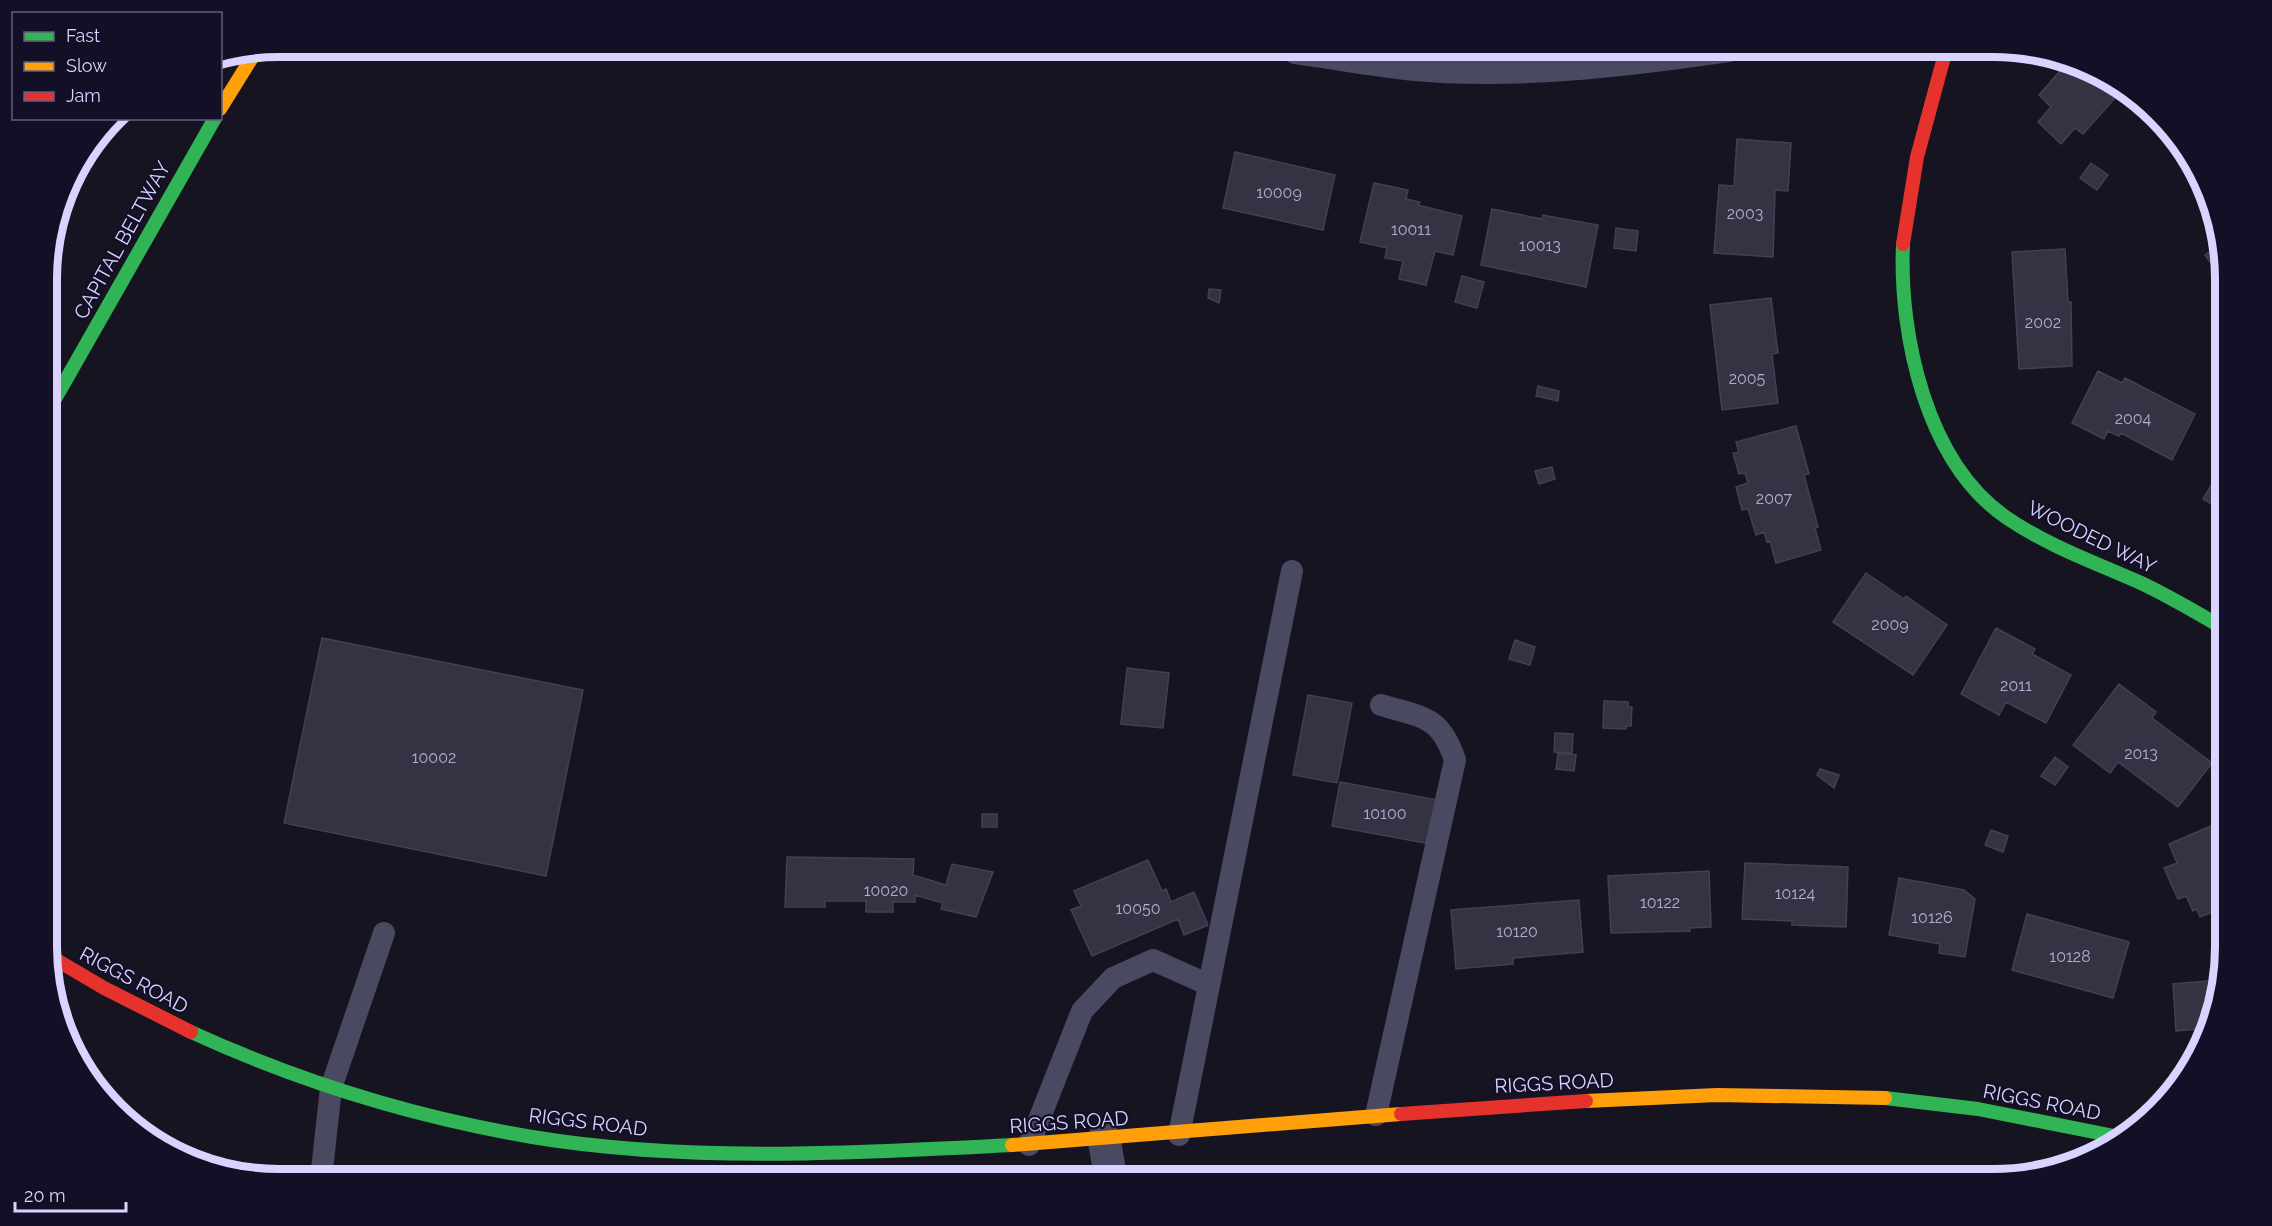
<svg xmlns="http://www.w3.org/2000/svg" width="2272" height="1226" font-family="Raleway,sans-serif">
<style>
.building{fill:#343243;stroke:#433f54;stroke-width:1.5}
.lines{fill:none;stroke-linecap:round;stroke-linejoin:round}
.lane{stroke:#4a4962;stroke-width:22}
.street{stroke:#4a4962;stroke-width:33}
.fast{stroke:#30b455;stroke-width:14}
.slow{stroke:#ff9f0a;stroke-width:14}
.jam{stroke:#e5322d;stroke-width:14}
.labels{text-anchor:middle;stroke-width:4.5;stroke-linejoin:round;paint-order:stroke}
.number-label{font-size:16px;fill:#b0acd0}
.street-label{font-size:20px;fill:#d9d4ff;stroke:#130f26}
.rim{fill:none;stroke:#d9d4ff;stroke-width:8}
</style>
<rect width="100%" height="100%" fill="#161421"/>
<path class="building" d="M 2066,64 L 2096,71 L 2123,89 L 2083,134 L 2075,128 L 2061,144 L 2038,122 L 2051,107 L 2039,95 Z
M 1737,139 L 1791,143 L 1788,191 L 1775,190 L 1773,257 L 1714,253 L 1719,185 L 1734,186 Z
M 1235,152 L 1335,175 L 1323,230 L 1223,208 Z
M 2091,163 L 2108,175 L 2097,190 L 2080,178 Z
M 1374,183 L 1408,190 L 1406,199 L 1420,202 L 1418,205 L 1462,216 L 1453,255 L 1435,251 L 1426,285 L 1399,279 L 1403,261 L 1385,258 L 1387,248 L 1360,242 Z
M 1492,209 L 1542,219 L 1543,215 L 1598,225 L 1586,287 L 1481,265 Z
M 1616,228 L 1638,231 L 1636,251 L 1614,248 Z
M 2221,244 L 2224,268 L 2217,272 L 2205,255 Z
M 2065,249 L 2068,302 L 2071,302 L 2072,366 L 2019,369 L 2012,252 Z
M 1462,276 L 1484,282 L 1477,308 L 1455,302 Z
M 1209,289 L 1221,290 L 1219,303 L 1208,298 Z
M 1771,298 L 1778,353 L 1772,354 L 1778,403 L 1722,410 L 1710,305 Z
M 2098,371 L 2122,383 L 2125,378 L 2195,414 L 2172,460 L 2121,433 L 2119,436 L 2108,431 L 2104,439 L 2072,423 Z
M 1538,386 L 1559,391 L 1558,401 L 1536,396 Z
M 1796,426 L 1809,474 L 1804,475 L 1818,527 L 1815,528 L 1821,550 L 1776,563 L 1770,541 L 1767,542 L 1764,532 L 1756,535 L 1748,509 L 1742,510 L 1736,487 L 1748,483 L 1745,473 L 1739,474 L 1733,453 L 1739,452 L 1736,442 Z
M 2224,464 L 2224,511 L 2203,499 Z
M 1552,467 L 1555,479 L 1539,484 L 1535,471 Z
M 1866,573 L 1904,599 L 1906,596 L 1947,625 L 1913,675 L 1833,622 Z
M 1996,628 L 2035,649 L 2032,654 L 2071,675 L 2046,723 L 2006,702 L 1999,715 L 1961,694 Z
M 322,638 L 583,690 L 546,876 L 284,823 Z
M 1515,640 L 1535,647 L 1530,665 L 1509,659 Z
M 1127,668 L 1169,673 L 1163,728 L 1121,724 Z
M 2119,684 L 2156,712 L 2152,718 L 2212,763 L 2178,807 L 2118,762 L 2110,773 L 2073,745 Z
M 1308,695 L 1352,703 L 1337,783 L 1293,775 Z
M 1604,701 L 1628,702 L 1628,707 L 1632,707 L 1631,726 L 1626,726 L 1626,729 L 1603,728 Z
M 1555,733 L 1573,734 L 1572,753 L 1554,752 Z
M 1558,753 L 1576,755 L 1574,771 L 1556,769 Z
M 2055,757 L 2068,767 L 2055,785 L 2041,776 Z
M 1820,769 L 1839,775 L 1834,788 L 1817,775 Z
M 1340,782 L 1438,800 L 1430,844 L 1332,826 Z
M 982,814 L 997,814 L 997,827 L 982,827 Z
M 2225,817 L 2225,929 L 2218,910 L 2200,917 L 2197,909 L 2193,911 L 2186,896 L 2178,899 L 2164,868 L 2177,863 L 2169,844 L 2225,820 Z
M 1991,830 L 2008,836 L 2003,852 L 1985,845 Z
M 787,857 L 914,859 L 913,875 L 946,885 L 952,864 L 993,872 L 976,917 L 941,909 L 943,903 L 915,895 L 915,902 L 893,902 L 893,912 L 866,912 L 866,901 L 825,901 L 825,907 L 785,907 Z
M 1148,860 L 1162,891 L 1166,889 L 1171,902 L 1194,892 L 1208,925 L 1184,935 L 1178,919 L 1092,956 L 1071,910 L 1081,906 L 1074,891 Z
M 1745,863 L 1848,867 L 1846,927 L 1792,925 L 1792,921 L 1742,919 Z
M 1709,871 L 1711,927 L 1690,928 L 1690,931 L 1611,933 L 1608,876 Z
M 1899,878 L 1964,890 L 1975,899 L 1965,957 L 1939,953 L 1940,944 L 1889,935 Z
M 1579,900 L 1583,952 L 1513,958 L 1513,964 L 1456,969 L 1451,910 Z
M 2027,914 L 2129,942 L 2113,998 L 2012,970 Z
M 2218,980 L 2204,1037 L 2199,1038 L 2199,1029 L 2176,1031 L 2173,984 Z"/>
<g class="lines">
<path class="lane" d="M 1376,1115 L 1455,760 C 1440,715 1423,718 1381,705
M 1179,1135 L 1292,571
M 1029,1145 L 1082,1011 L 1113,978 L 1153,960 L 1207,984
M 321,1179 L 331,1088 L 384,933"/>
<path class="street" d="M 1297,48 C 1335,53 1372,60 1410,64 C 1514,74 1623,61 1726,46
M 1104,1139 L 1111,1179"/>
<path class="fast" d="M 1903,244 C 1899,335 1926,463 2007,518 C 2048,546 2096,563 2141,583 C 2171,597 2197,613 2225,629
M 47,413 L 215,118
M 191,1032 C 300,1082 414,1117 532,1137 C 690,1163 853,1153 1012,1145
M 1885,1098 L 1978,1109 L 2124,1138"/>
<path class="slow" d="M 220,109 L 256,51
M 1586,1101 L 1717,1095 L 1885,1098
M 1012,1145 L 1401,1114"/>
<path class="jam" d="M 1903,244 L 1917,157 L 1947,46
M 48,955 L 104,988 L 191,1032
M 1401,1114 L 1586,1101"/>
</g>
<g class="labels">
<g class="number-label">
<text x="1279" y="198">10009</text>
<text x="1745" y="219">2003</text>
<text x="1411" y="235">10011</text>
<text x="1540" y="251">10013</text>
<text x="2043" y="328">2002</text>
<text x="1747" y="384">2005</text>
<text x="2133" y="424">2004</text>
<text x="1774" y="504">2007</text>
<text x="1890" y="630">2009</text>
<text x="2016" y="691">2011</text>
<text x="2141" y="759">2013</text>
<text x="434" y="763">10002</text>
<text x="1385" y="819">10100</text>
<text x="886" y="896">10020</text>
<text x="1795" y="899">10124</text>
<text x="1660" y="908">10122</text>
<text x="1138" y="914">10050</text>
<text x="1932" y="923">10126</text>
<text x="1517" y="937">10120</text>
<text x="2070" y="962">10128</text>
</g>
<g class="street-label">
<text transform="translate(122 240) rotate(-61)" y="7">CAPITAL BELTWAY</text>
<text transform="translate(2092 537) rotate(26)" y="7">WOODED WAY</text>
<text transform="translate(134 980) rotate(28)" y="7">RIGGS ROAD</text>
<text transform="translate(1554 1083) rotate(-3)" y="7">RIGGS ROAD</text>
<text transform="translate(2042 1102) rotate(11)" y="7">RIGGS ROAD</text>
<text transform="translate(588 1122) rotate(7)" y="7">RIGGS ROAD</text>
<text transform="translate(1069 1122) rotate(-4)" y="7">RIGGS ROAD</text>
</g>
</g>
<path d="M0 0H2272V1226H0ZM279 57H1993A222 222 0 0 1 2215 279V947A222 222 0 0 1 1993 1169H279A222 222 0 0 1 57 947V279A222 222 0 0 1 279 57Z" fill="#130f26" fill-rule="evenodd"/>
<path class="rim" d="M279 57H1993A222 222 0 0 1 2215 279V947A222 222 0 0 1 1993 1169H279A222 222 0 0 1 57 947V279A222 222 0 0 1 279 57Z"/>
<rect x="12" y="12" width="210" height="108" fill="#130f26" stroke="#625e7d" stroke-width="1.5"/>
<rect x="24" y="32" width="30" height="9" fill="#30b455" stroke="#625e7d" stroke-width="1.5"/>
<text x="66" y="42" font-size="18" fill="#d9d4ff">Fast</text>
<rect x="24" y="62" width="30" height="9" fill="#ff9f0a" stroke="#625e7d" stroke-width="1.5"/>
<text x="66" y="72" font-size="18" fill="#d9d4ff">Slow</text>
<rect x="24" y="92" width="30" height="9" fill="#e5322d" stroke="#625e7d" stroke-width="1.5"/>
<text x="66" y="102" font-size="18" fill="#d9d4ff">Jam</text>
<path d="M15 1202v9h111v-9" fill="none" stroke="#d9d4ff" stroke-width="3"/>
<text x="24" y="1202" font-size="18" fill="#d9d4ff" stroke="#130f26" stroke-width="4.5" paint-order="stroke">20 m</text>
</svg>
